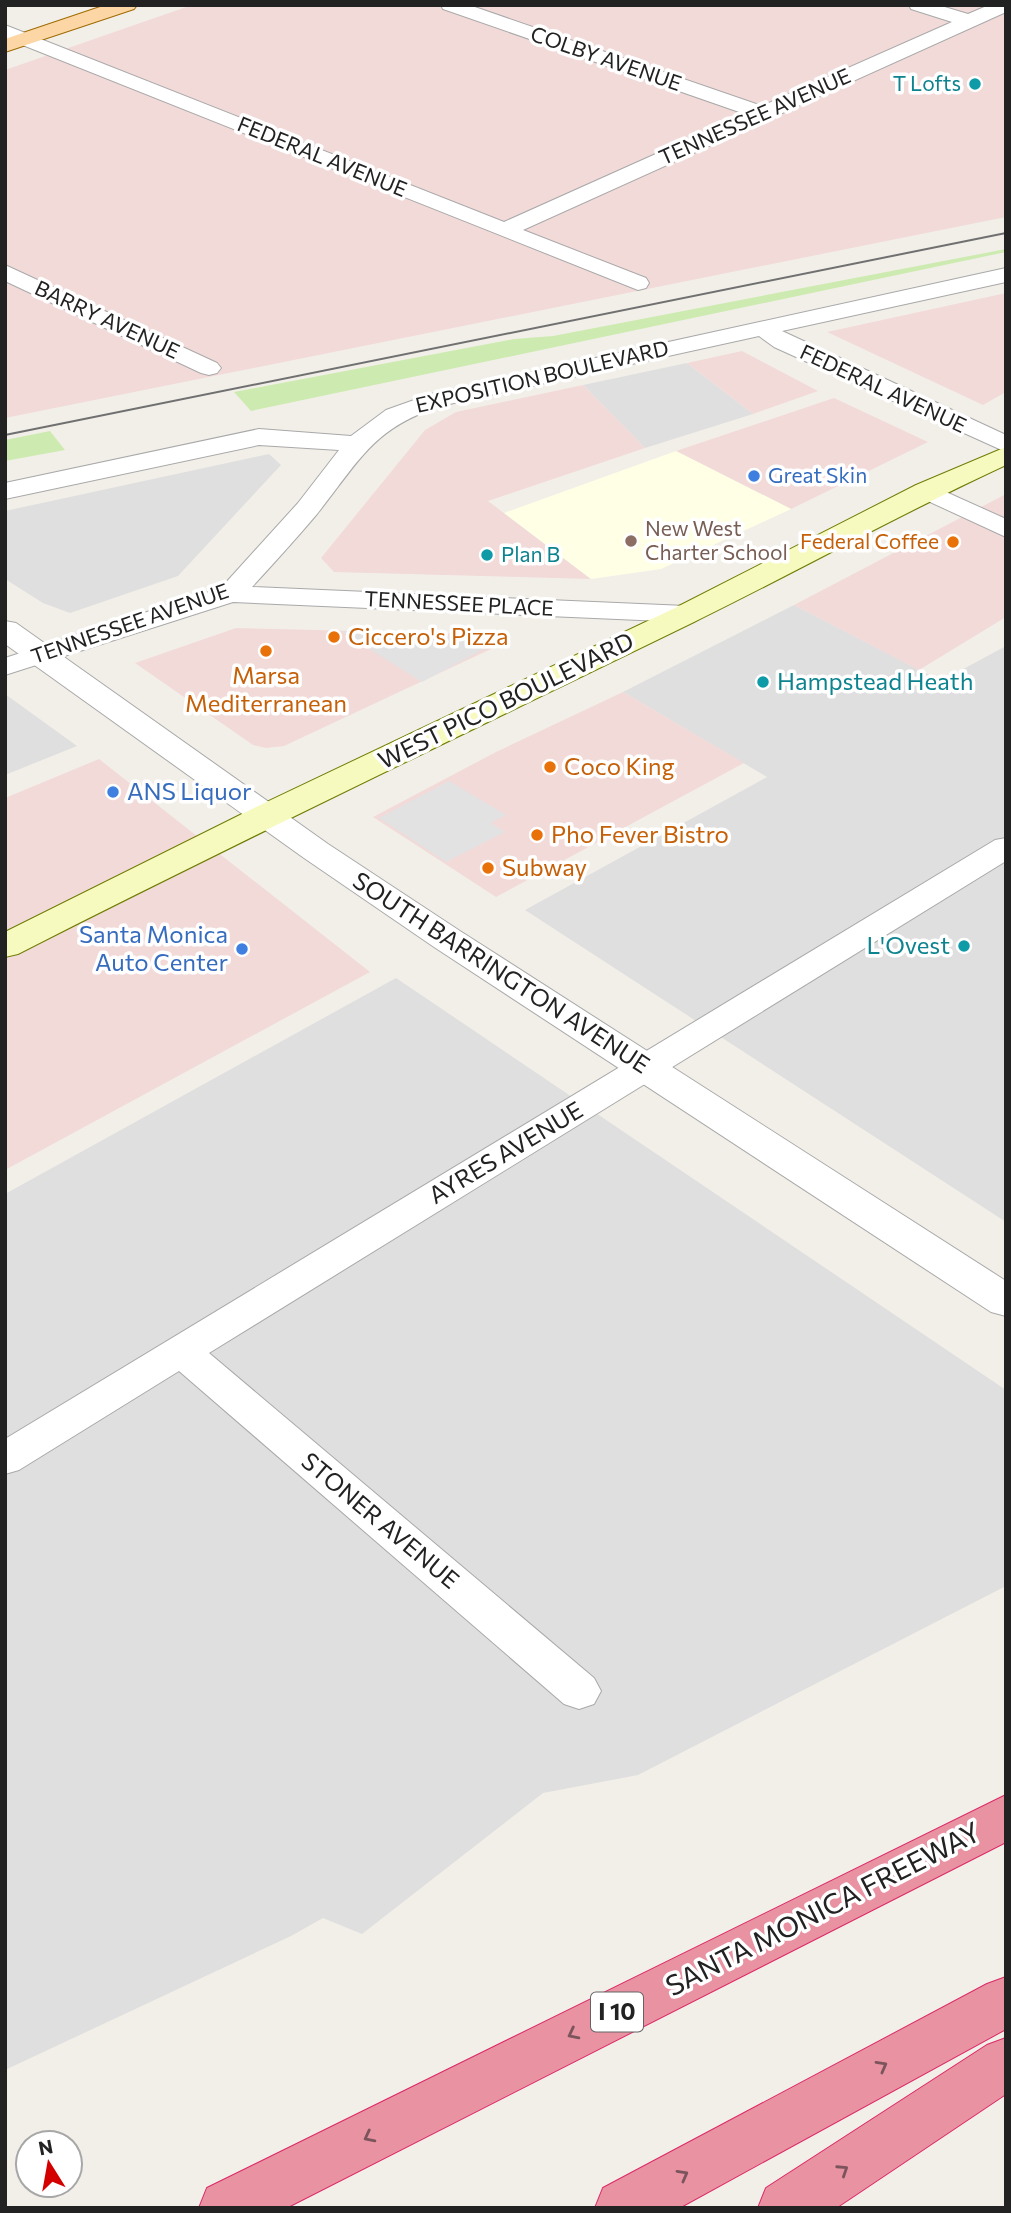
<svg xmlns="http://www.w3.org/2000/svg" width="1011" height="2213" font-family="Commissioner,sans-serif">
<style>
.residential{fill:#e0dfdf}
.commercial{fill:#f2dad9}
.education{fill:#ffffe5}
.grass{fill:#cdebb0}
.parking{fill:#e2e2e2}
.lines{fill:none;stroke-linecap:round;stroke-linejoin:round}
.minor-casing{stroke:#a9a9a9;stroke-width:2}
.tertiary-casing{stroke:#a9a9a9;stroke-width:2}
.secondary-casing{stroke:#707d05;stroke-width:2}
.primary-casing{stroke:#a06b00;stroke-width:2}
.motorway-casing{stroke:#dc2a67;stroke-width:2}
.minor{fill:#fff;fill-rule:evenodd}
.tertiary{fill:#fff;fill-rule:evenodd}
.secondary{fill:#f7fabf;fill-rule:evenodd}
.primary{fill:#fcd6a4;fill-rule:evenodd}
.motorway{fill:#e892a2;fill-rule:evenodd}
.tram{stroke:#707070;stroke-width:2}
.oneway{stroke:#7b545c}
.culture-dot{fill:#0f9aa8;stroke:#fff;stroke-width:2.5}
.shop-dot{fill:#3f7fe0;stroke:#fff;stroke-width:2.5}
.education-dot{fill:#8d6e63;stroke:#fff;stroke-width:2.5}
.food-dot{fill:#e8710a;stroke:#fff;stroke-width:2.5}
.labels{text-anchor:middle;stroke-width:7;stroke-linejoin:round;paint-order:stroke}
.far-street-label{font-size:21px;fill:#222;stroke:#fff}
.far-culture-label{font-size:21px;fill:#0d838f;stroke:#fff;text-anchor:end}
.far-shop-label{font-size:21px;fill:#366cbe;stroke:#fff;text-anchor:start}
.far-education-label{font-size:21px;fill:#785e54;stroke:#fff;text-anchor:start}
.far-food-label{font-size:21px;fill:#c56008;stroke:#fff;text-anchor:end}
.shield{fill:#fff;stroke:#646464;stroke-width:2}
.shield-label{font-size:23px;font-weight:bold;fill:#222}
.food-label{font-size:24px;fill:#c56008;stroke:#fff;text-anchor:start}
.culture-label{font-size:24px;fill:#0d838f;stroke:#fff;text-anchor:start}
.street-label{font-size:24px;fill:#222;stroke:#fff}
.shop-label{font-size:24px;fill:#366cbe;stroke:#fff;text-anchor:start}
.near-street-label{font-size:28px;fill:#222;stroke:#fff}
</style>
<rect width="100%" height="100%" fill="#f2efe9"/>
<path class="residential" d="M 687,363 L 753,414 L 645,448 L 583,385 Z
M 269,454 L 281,465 L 178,576 L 70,613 L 43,603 L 5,579 L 5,511 Z
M 794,605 L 941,681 L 1006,646 L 1006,1222 L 525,910 L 767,777 L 623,692 Z
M 5,694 L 77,746 L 5,775 Z
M 396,978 L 1006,1390 L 1006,1586 L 638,1775 L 543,1793 L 362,1934 L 323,1918 L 291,1936 L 5,2070 L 5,1194 Z"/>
<path class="commercial" d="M 192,5 L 1006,5 L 1006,217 L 5,418 L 5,70 Z
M 1006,293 L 1006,392 L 983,405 L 827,332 Z
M 742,351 L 818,391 L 753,414 L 687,363 Z
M 583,385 L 645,448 L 488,501 L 591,579 L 334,572 L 321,558 L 425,430 L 456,412 Z
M 834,398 L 928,442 L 791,509 L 676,451 Z
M 1006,494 L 1006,617 L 919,670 L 794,605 Z
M 236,628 L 476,634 L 493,648 L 284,746 L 266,748 L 253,745 L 135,663 Z
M 623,692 L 744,763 L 496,897 L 373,817 L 496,752 Z
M 99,759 L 370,972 L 5,1170 L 5,798 Z"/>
<path class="education" d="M 676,451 L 791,509 L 661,569 L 591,579 L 504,513 Z"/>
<path class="grass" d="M 1006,249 L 1006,252 L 251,411 L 234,392 L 514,339 L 553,336 Z
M 50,431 L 65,450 L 5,461 L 5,440 Z"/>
<path class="parking" d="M 341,631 L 473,637 L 488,647 L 422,682 Z
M 449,781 L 506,815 L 491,823 L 505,832 L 446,862 L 379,818 Z"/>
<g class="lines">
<defs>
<path id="minor" d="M 441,5 L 469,5 L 762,106 L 952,22 L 911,9 L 909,5 L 938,5 L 968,14 L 989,5 L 1006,5 L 1006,12 L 523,230 L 646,278 L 649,283 L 646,288 L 638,290 L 5,38 L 5,25 L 504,222 L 745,114 L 443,9 Z
M 5,265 L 217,363 L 221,368 L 217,373 L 209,375 L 201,373 L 5,281 Z
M 1006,268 L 1006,282 L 782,331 L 1006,435 L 1006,452 L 774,347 L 759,336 L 445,405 C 374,426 360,460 317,514 C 296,539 274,563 252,587 L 686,606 L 696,608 L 700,614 L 696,620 L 686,622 L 233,602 L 5,675 L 5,658 L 221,588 L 298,503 L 339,450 L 259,445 L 5,499 L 5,483 L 259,429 L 351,436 L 386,410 L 431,394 Z
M 926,483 L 1006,519 L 1006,537 L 917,496 L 913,491 L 917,486 Z
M 1006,838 L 1006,861 L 209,1353 L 594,1678 L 601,1691 L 594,1704 L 579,1709 L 564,1704 L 179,1371 L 19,1470 L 5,1474 L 5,1439 L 995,840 Z"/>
<path id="tertiary" d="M 5,621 L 16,623 L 328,844 L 460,931 L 1006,1281 L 1006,1316 L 991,1312 L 434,947 L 304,858 L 5,644 Z"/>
<path id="secondary" d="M 1006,447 L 1006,465 C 900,514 798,571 694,622 C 468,732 242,840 18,954 L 5,957 L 5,932 L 254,808 L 675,608 L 916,485 Z"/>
<path id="primary" d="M 106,5 L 137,5 L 134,9 L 5,52 L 5,39 Z"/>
<path id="motorway" d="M 1006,1795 L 1006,1842 L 286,2208 L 199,2208 L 207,2188 Z
M 1006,1977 L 1006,2029 L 679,2208 L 595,2208 L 603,2188 L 987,1984 Z
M 1006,2038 L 1006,2094 L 836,2208 L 758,2208 L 766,2188 L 987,2045 Z"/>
</defs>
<use href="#minor" class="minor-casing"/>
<use href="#tertiary" class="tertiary-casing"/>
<use href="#secondary" class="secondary-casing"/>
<use href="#primary" class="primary-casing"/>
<use href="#motorway" class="motorway-casing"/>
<use href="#minor" class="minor"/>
<use href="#tertiary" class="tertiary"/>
<use href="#secondary" class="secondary"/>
<use href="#primary" class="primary"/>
<use href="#motorway" class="motorway"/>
<path class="tram" d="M 5,435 L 1006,233"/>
</g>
<defs><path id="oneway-chevron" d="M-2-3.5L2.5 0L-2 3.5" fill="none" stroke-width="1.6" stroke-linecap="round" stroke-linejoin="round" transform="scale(1.75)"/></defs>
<g class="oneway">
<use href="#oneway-chevron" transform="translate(573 2034) rotate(153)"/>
<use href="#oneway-chevron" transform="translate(882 2066) rotate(-29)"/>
<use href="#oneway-chevron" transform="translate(369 2137) rotate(153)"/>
<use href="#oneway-chevron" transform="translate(843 2170) rotate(-33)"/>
<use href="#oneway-chevron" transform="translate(683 2175) rotate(-29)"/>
</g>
<g class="culture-dot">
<circle cx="975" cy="84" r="7"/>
<circle cx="487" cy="555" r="7"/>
<circle cx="763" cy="682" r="7"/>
<circle cx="964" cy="946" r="7"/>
</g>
<g class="shop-dot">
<circle cx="754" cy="476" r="7"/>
<circle cx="113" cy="792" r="7"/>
<circle cx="242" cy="949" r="7"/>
</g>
<circle class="education-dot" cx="631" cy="541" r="7"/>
<g class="food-dot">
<circle cx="953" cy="542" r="7"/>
<circle cx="334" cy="637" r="7"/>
<circle cx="266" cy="651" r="7"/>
<circle cx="550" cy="767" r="7"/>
<circle cx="537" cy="835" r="7"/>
<circle cx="488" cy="868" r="7"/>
</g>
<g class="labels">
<g class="far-street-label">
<text transform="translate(606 59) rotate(19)" y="7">COLBY AVENUE</text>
<text transform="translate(755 117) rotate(-24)" y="7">TENNESSEE AVENUE</text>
<text transform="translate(322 157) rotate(22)" y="7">FEDERAL AVENUE</text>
<text transform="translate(107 320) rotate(25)" y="7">BARRY AVENUE</text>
<text transform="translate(542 377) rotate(-13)" y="7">EXPOSITION BOULEVARD</text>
<text transform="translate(883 389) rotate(25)" y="7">FEDERAL AVENUE</text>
<text transform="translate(459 604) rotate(3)" y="7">TENNESSEE PLACE</text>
<text transform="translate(130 624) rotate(-19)" y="7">TENNESSEE AVENUE</text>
</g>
<g class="far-culture-label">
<text x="961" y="91">T Lofts</text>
<text x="501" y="562" text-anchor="start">Plan B</text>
</g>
<g class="far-shop-label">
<text x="768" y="483">Great Skin</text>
</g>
<g class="far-education-label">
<text x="645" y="536">New West<tspan x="645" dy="24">Charter School</tspan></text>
</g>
<g class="far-food-label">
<text x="939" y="549">Federal Coffee</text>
</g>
<rect class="shield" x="591" y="1992.5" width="52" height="39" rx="5"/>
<g class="shield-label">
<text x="617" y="2020">I 10</text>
</g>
<g class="food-label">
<text x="348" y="645">Ciccero's Pizza</text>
<text x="266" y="684" text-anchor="middle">Marsa<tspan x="266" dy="28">Mediterranean</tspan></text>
<text x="564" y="775">Coco King</text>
<text x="551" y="843">Pho Fever Bistro</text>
<text x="502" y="876">Subway</text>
</g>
<g class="culture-label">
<text x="777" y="690">Hampstead Heath</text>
<text x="950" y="954" text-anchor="end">L'Ovest</text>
</g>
<g class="street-label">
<text transform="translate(506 701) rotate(-26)" y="8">WEST PICO BOULEVARD</text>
<text transform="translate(501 973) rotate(33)" y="8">SOUTH BARRINGTON AVENUE</text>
<text transform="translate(506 1153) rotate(-31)" y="8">AYRES AVENUE</text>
<text transform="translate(380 1521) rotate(40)" y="8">STONER AVENUE</text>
</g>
<g class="shop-label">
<text x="127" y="800">ANS Liquor</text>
<text x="228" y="943" text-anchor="end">Santa Monica<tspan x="228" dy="28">Auto Center</tspan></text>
</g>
<g class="near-street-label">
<text transform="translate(823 1909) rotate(-27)" y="10">SANTA MONICA FREEWAY</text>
</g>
</g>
<rect width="1011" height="2213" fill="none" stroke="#222222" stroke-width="14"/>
<g transform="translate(49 2164) rotate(349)"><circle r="33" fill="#ffffff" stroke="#a7a7a7" stroke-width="2"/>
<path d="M0-5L12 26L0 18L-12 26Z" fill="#d40000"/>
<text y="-10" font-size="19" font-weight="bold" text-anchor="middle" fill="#222222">N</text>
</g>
</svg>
